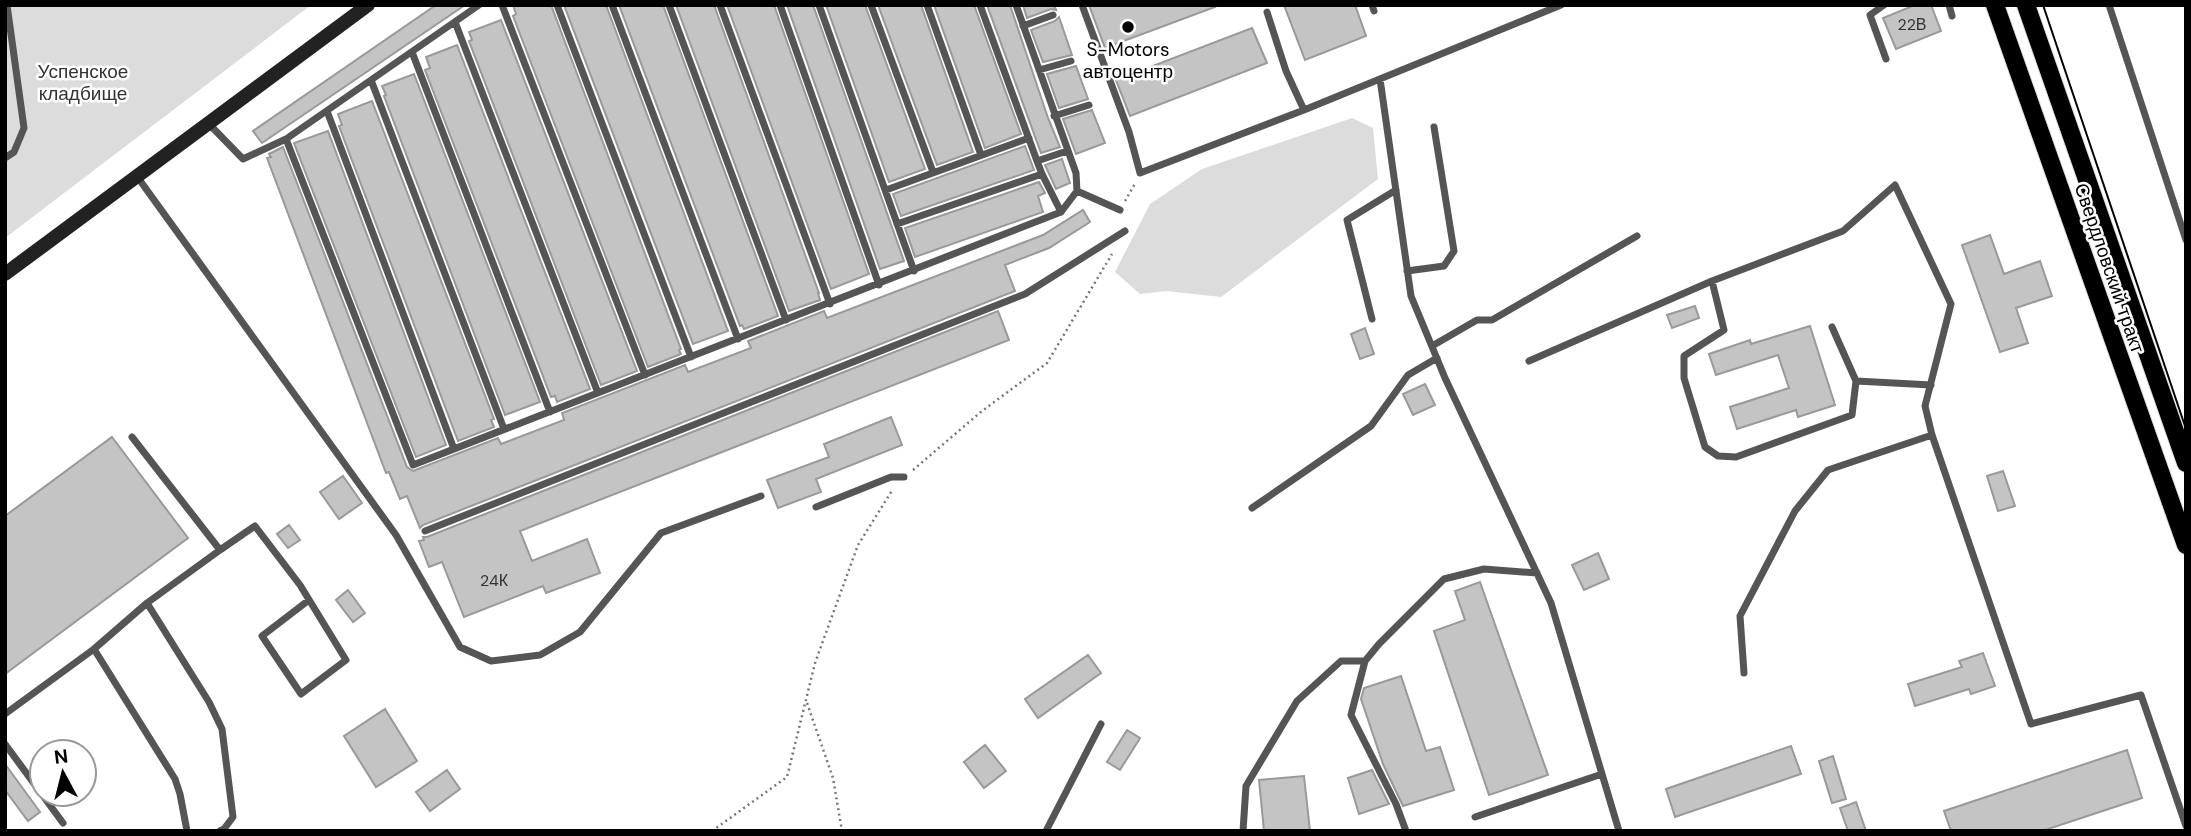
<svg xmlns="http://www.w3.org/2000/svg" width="2191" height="836" font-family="'DM Sans',sans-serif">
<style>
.green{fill:#dcdcdc}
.building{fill:#c4c4c4;stroke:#999;stroke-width:2}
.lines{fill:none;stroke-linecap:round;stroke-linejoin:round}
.primary-casing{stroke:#dbdbdb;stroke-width:20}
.path{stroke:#777;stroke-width:2.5;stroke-dasharray:2 3.5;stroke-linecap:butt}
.service{stroke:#555;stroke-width:7}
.secondary{stroke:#222;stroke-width:14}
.primary{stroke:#000;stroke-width:18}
.tram{stroke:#000;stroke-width:2}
.poi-dot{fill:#000;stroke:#fff;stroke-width:2.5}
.labels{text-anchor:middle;stroke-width:5;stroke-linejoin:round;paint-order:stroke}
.number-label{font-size:16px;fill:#313131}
.poi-label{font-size:19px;fill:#000;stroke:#fff}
.park-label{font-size:19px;fill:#333;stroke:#fff}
.street-label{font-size:19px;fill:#000;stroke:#fff}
</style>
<rect width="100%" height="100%" fill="#fff"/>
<path class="green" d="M 5,5 L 311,5 L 5,238 Z
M 1352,118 L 1373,128 L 1378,179 L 1221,297 L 1166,291 L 1140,294 L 1115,272 L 1150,204 L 1202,169 Z"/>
<path class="building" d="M 436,5 L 465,5 L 262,143 L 253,131 Z
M 513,5 L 551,5 L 681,349 L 679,350 L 681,354 L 648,367 L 513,16 L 516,14 Z
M 564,5 L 606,5 L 728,331 L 693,344 Z
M 619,5 L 663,5 L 778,316 L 744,329 L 742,325 L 740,326 Z
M 676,5 L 714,5 L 819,293 L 818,293 L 820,300 L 789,311 Z
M 727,5 L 774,5 L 869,274 L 831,289 Z
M 787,5 L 813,5 L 904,261 L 880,269 Z
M 826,5 L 865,5 L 925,169 L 889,182 Z
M 878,5 L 921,5 L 973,152 L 937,165 Z
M 934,5 L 974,5 L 1021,134 L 985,148 Z
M 987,5 L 1010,5 L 1048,118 L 1060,147 L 1041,153 Z
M 1023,5 L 1054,5 L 1056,10 L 1051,9 L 1027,18 Z
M 1089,5 L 1214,5 L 1215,7 L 1105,48 Z
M 1284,5 L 1355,5 L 1366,36 L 1305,60 Z
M 1915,5 L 1931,5 L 1941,31 L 1896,49 L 1883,18 Z
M 1059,17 L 1072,55 L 1043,62 L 1031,30 L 1055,21 Z
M 501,20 L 637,371 L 601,385 L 469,41 L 472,40 L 469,32 Z
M 1252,28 L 1267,63 L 1130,116 L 1116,80 Z
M 457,45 L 590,389 L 557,402 L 555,396 L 551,397 L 425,70 L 430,68 L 426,57 Z
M 1076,66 L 1088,99 L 1059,108 L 1047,74 Z
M 414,74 L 540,402 L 505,415 L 384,96 L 386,95 L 382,86 Z
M 372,101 L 494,419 L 491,420 L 494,427 L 458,441 L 339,126 L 342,125 L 338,114 Z
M 1092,110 L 1105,143 L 1076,154 L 1063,119 Z
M 328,131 L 446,445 L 416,457 L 294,143 Z
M 1025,146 L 1034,170 L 901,216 L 893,194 Z
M 283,147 L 407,467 L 413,471 L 498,438 L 501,444 L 564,420 L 562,413 L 685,365 L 688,372 L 751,348 L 748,341 L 824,311 L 827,318 L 1043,235 L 1083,210 L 1090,222 L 1049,248 L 1005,265 L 1015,291 L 423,525 L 420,528 L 407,496 L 400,499 L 389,472 L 386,473 L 267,158 L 271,157 L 269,154 Z
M 1062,159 L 1070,183 L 1056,189 L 1045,165 Z
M 1039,182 L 1045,193 L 1038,196 L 1043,212 L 915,257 L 905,228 Z
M 1990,235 L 2004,274 L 2040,261 L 2052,296 L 2016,308 L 2028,343 L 2000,352 L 1962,245 Z
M 1695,306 L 1699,318 L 1672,328 L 1667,315 Z
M 998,311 L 1009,340 L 520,531 L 532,561 L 587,539 L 600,573 L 546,593 L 543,586 L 464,617 L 442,562 L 429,567 L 419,541 L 424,540 L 423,537 L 427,537 Z
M 1810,326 L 1835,405 L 1798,417 L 1796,410 L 1737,429 L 1730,407 L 1789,388 L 1778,355 L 1716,375 L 1709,354 L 1750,340 L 1751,344 Z
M 1365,328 L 1374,354 L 1360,359 L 1351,334 Z
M 1425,384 L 1435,405 L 1413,415 L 1403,394 Z
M 891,417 L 902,445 L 816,479 L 821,492 L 778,508 L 767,480 L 829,457 L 824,444 Z
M 112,437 L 188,538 L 5,674 L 5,516 Z
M 2003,471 L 2015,506 L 1998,511 L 1987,476 Z
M 343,476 L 362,503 L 339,519 L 320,492 Z
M 289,525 L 300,540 L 288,548 L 277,534 Z
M 1598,553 L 1609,579 L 1584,590 L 1572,565 Z
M 1480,582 L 1548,775 L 1489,795 L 1434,631 L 1465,620 L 1455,591 Z
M 348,590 L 365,613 L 353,622 L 336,600 Z
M 1983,653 L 1995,686 L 1971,694 L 1969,689 L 1915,706 L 1908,684 L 1962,667 L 1959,661 Z
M 1088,655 L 1101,673 L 1038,718 L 1025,699 Z
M 1401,676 L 1426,751 L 1440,747 L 1454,790 L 1403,806 L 1383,764 L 1361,699 L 1364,688 Z
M 385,709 L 417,761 L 376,787 L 344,736 Z
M 1127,730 L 1140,738 L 1120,770 L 1107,762 Z
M 985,745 L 1006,771 L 984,788 L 964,762 Z
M 1791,746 L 1801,774 L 1675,817 L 1666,789 Z
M 2127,750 L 2142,798 L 2042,831 L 1951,831 L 1944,811 Z
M 1833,756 L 1846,799 L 1832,803 L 1819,761 Z
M 5,764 L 40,812 L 28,821 L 5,790 Z
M 447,770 L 460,789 L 430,811 L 416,792 Z
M 1372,770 L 1389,804 L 1359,814 L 1348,778 Z
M 1304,776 L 1310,831 L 1264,831 L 1259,780 Z
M 1856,802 L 1866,831 L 1848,831 L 1840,808 Z"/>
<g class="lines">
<defs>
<path id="primary" d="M 1995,5 L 2186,545
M 2026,5 L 2186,463"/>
</defs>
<use href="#primary" class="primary-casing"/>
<path class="path" d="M 1125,201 L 1136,182
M 913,470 L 982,411 L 1047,363 L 1112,254
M 807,703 L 833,778 L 842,831
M 712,831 L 787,777 L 815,663 L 858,545 L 893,489"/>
<path class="service" d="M 479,5 L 286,139 L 413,465 L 1061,212 L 1077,191 L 1076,173 L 1016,5
M 502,5 L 645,375
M 557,5 L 691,357
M 612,5 L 738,339
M 669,5 L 786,320
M 720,5 L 830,304
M 780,5 L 879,285
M 819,5 L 914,271
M 871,5 L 933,172
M 927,5 L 981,155
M 980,5 L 1037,161
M 1082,5 L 1129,132 L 1140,173 L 1304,110 L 1561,5
M 1372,5 L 1374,11
M 1884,5 L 1870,15 L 1886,59
M 1949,5 L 1952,16
M 2109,5 L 2186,240
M 1267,12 L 1286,71 L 1304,110
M 455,22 L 598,393
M 1023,26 L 1053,15
M 412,52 L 550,412
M 1039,70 L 1071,61
M 1380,79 L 1411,296 L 1445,378 L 1551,603 L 1619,831
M 371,80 L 504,429
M 327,111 L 454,449
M 1054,116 L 1089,105
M 208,123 L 243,159 L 286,139
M 5,158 L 14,152 L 24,128 L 7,5
M 1042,174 L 1061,212
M 136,175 L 396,535 L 460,647 L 491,661 L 540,655 L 580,632 L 661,533 L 761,496
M 886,190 L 1029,138
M 1077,191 L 1120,210
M 897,224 L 1042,174 L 1037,161 L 1067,151
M 1407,271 L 1444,266 L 1454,251 L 1434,127
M 1712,281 L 1724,330 L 1684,356 L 1684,378 L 1705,447 L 1718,456 L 1736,457 L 1852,415 L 1856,381 L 1832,327
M 1372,319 L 1347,220 L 1396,190
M 1432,346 L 1477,320 L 1492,320 L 1637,236
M 1529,361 L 1712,281 L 1843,231 L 1895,185 L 1951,304 L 1925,406 L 1932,435 L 2031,724 L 2141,695 L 2186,826
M 1856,381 L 1931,385
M 132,437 L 220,550 L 147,603 L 209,702 L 222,729 L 233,817 L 224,829 L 220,831
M 816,507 L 891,477 L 904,477
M 1252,508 L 1371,426 L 1408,375 L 1437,358
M 425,531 L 1025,294 L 1125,231
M 220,550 L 255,526 L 300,585 L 346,660 L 301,694 L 262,636 L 309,600
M 94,649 L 147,603
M 1744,673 L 1740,616 L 1795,511 L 1828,470 L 1932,435
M 5,714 L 94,649 L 175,779 L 180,794 L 187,831
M 5,744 L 63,823
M 1475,817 L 1602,774
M 1046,831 L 1101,724
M 1243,831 L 1246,786 L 1297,701 L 1341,661 L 1365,661
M 1406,831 L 1396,804 L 1351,715 L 1365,661 L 1379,644 L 1444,579 L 1484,569 L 1537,573"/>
<path class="secondary" d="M 5,274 L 368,5"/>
<use href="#primary" class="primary"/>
<path class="tram" d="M 2043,5 L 2186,429"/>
</g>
<circle class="poi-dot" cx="1128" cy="27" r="7"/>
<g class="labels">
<g class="number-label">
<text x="1912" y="30">22В</text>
<text x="494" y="586">24К</text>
</g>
<g class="poi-label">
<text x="1128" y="56">S-Motors<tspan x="1128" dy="22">автоцентр</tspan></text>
</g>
<g class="park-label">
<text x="83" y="78">Успенское<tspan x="83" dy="22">кладбище</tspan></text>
</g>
<g class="street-label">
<text transform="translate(2110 268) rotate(71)" y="7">Свердловский тракт</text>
</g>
</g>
<rect width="2191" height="836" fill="none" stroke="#000000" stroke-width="14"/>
<g transform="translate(63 773) rotate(353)"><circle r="33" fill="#ffffff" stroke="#999999" stroke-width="2"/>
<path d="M0-5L12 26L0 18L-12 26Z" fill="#000000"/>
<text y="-10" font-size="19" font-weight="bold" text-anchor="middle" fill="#000000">N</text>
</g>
</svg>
